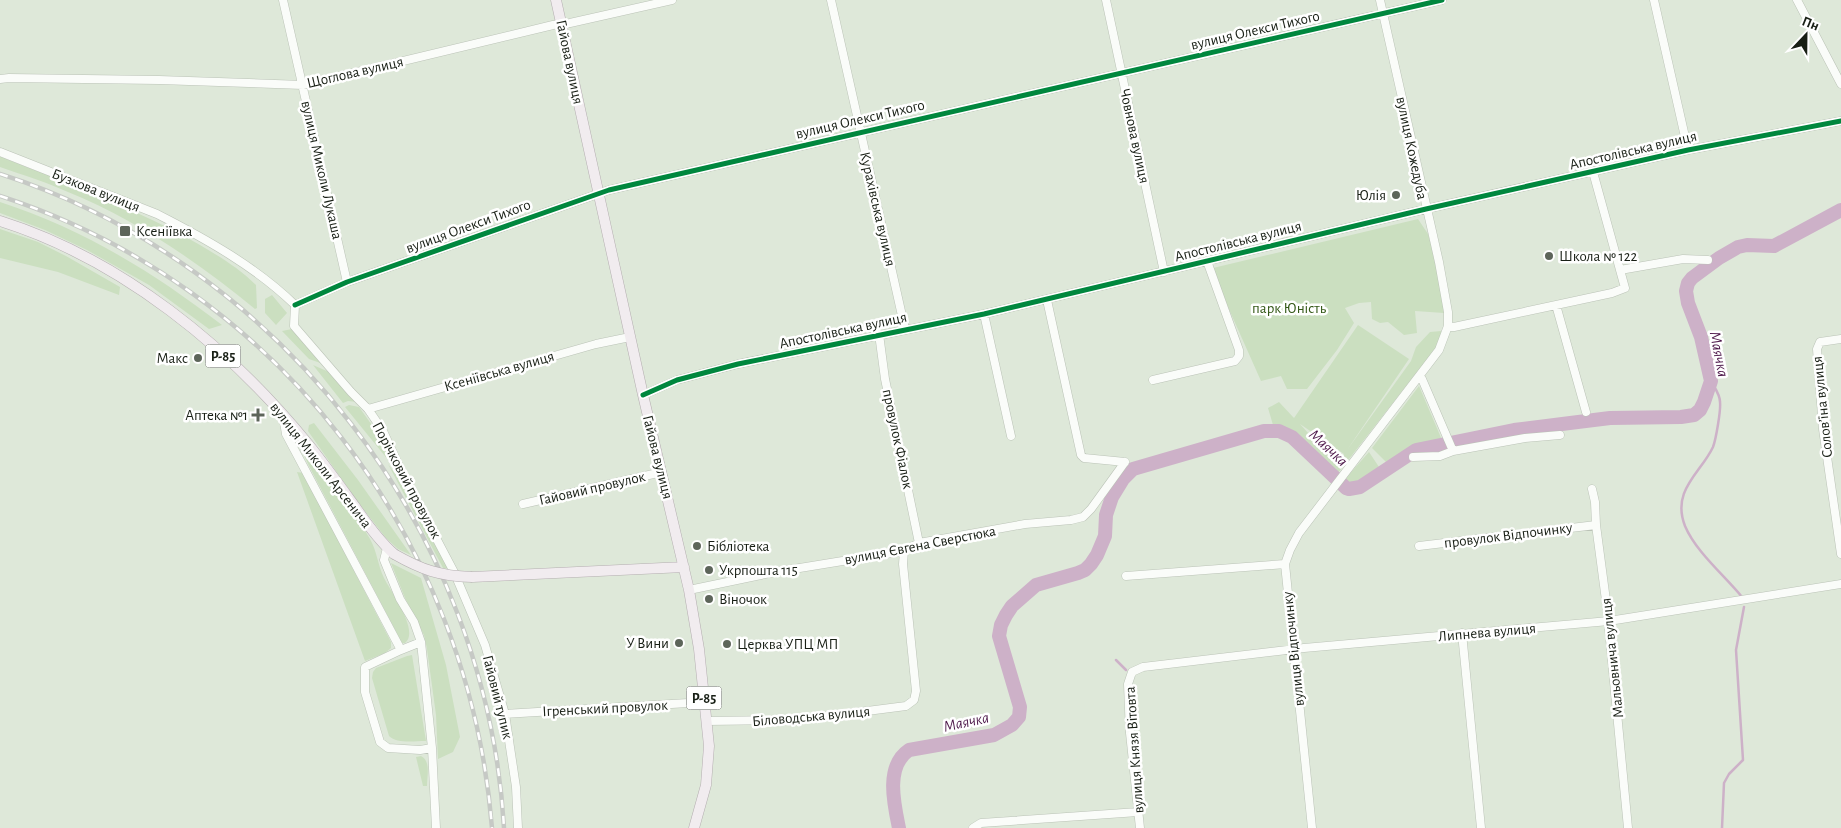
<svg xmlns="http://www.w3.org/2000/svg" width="1841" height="828" font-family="'Alegreya Sans',sans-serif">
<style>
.green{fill:#cbdfc0;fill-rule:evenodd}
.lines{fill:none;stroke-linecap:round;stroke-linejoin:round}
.stream{stroke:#cdb1c8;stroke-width:2.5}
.river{stroke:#cdb1c8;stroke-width:14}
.minor-casing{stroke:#bbc3b7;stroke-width:9}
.major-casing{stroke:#b4aeb0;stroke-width:11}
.minor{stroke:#fafcf9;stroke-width:8}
.major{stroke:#f1ecef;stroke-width:10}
.rail-casing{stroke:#c6c9c5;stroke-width:4.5}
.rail{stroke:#fff;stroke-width:2.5;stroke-dasharray:8;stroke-linecap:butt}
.major-bridge-casing{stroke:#b4aeb0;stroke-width:11;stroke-linecap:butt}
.major-bridge{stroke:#f1ecef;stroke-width:10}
.cycleway-casing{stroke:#fff;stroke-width:8}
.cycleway{stroke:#00873e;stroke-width:5}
.poi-dot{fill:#5d655a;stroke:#fff;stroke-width:2}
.labels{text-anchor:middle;stroke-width:5;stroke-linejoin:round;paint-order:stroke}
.shield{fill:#fff;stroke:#5d625b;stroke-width:1}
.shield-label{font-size:14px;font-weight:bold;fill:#181f15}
.street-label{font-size:15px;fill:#181f15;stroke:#fff}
.poi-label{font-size:15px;fill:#181f15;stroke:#fff;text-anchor:start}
.park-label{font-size:15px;fill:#335816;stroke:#fff}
.water-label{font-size:16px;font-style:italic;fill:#4e194b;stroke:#fff}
</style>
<rect width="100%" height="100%" fill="#dee8d9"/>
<path class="green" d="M 0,156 C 23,167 48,174 71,184 C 115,203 159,221 200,245 C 220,257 239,268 256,285 L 257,308 L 255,309 C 199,263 137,220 68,192 C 46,182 23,175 0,167 Z
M 0,202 C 83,229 153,272 222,325 L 209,329 L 149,285 L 87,250 L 45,230 L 0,213 Z
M 1418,219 L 1428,234 L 1438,269 L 1444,313 L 1415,311 L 1417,333 L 1404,335 L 1388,322 L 1380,323 L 1372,319 L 1371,302 L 1359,303 L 1345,308 L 1354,323 L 1337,350 L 1307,389 L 1287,389 L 1281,376 L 1261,381 L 1228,307 L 1213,268 Z
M 0,229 L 38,242 L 66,256 L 120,287 L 119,295 L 58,272 L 0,258 Z
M 272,295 L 287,313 L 276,325 L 265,313 L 265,299 Z
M 1358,325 L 1409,359 L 1347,450 L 1411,361 L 1416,347 L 1430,332 L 1441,331 L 1441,337 L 1435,349 L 1338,473 L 1282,428 L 1273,425 L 1268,408 L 1279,402 L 1294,418 ZM 1300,424 L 1344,454 L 1343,457 L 1317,443 Z
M 292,329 L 326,365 L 309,359 L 282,331 Z
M 313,365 L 329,372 L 357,402 L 348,401 L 343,403 Z
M 1419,386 L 1442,440 L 1417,445 L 1389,465 L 1372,448 Z
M 349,405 L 359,407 L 379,435 L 402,477 L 345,407 Z
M 314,423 L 358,480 L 411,555 L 398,549 L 386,538 L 357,501 L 308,431 L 309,425 Z
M 293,432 C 320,466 348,501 370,539 C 377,551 378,566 384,578 C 391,592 420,631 405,643 L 402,643 L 309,466 Z
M 1369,452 L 1381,470 L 1351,484 L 1345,479 Z
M 388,464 L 410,494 L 451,569 L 443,568 Z
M 297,472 L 303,473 L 391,642 L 391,648 L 385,653 L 365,661 Z
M 391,563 L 421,578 L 446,665 L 460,737 L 453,752 L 438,759 L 436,715 L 427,649 L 424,635 L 405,598 Z
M 412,655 L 426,741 C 414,741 397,744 389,736 L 372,678 L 373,672 L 376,668 L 407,656 Z
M 421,756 C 431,761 427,776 427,786 L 423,786 L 416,757 Z"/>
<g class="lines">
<path class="stream" d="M 1711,381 C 1714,387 1720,394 1720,402 C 1721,410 1716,439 1713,447 C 1701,473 1671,490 1685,526 C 1696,552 1724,575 1742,597
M 1116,660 L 1126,670
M 1722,828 L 1724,783 L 1729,774 L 1743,760 L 1736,650 L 1744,607"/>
<path class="river" d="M 899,828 C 894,804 885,766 909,750 L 994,735 L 1012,725 L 1019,717 L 1020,707 L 999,636 L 1001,625 L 1006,615 L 1012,606 L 1036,585 L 1078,573 L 1085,570 L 1091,564 L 1097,555 L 1105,536 L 1106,515 L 1112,497 L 1123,479 L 1133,469 L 1264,431 L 1279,431 L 1292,437 L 1346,488 L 1349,489 L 1360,487 L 1416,450 L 1514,430 L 1610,418 L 1681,417 L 1694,415 L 1700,410 L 1704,402 L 1711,381 L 1701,337 L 1688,303 L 1686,291 L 1688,283 L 1692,278 L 1719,258 L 1738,247 L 1747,245 L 1774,246 L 1841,210"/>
<defs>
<path id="minor" d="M 283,0 L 347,282
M 831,0 L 905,329
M 1106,0 L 1164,272
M 1654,0 L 1688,150
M 1797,0 L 1841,84
M 0,79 L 9,78 L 159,80 L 303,85 L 553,25 L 570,23 L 672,0
M 0,152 L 157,214 C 206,239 256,267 295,305
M 1620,270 L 1683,259 L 1708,260
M 1047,300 L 1081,455 L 1084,458 L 1125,462
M 295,305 L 347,282 L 609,190 L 1442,0
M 295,305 L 294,326 L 351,392 L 368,409 L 383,431 L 405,479 L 454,572 L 485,645 L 505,714 L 516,787 L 518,828
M 1556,305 L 1586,412
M 984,314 L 1011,436
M 1448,326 L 1454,327 L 1612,293 L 1625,288 L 1593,172
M 879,334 L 885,379 L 919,543
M 1841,339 L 1820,342 L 1817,349 L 1823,429 L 1841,554
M 1419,376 L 1422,379 L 1453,451
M 1153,380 L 1235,361 L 1239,356 L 1239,350 L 1207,261
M 643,395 L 677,380 L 738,364 L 984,314 L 1426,209 L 1688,150 L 1841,121
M 368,409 L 596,344 L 630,337
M 283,416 L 286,434 L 401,650 L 421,642
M 1413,457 L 1440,456 L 1453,451 L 1525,438 L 1560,435
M 1592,489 L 1595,502 L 1596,525 L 1607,608 L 1628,828
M 523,504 L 662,472
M 1419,546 L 1596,525
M 387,548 L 384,560 L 400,599 L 414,622 L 421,642 L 432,748 L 436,828
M 1126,576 L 1285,564
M 689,590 L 775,572 L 904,551 L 919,543 L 1025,524 L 1071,520 L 1083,517 L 1091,509 L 1125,462
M 1462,633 L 1481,828
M 401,650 L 365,667 L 365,692 L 380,742 L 388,748 L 420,750 L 432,748
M 505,714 L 705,702
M 706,721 L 797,720 L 906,706 L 914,700 L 916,691 L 903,564 L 904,551
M 973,828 L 981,823 L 1138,812
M 1140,828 L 1130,733 L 1128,684 L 1132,672 L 1143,667 L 1304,648 L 1609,621 L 1841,584
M 1312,828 L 1285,564 L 1290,550 L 1299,533 L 1439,350 L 1448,326 L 1448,312 L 1439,262 L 1380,0"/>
<path id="major" d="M 556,0 L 643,395 L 689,590 L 699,649 L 709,746 L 706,785 L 694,828
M 0,221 C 121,259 229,347 308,444 C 325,465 340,486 356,508 C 367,524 379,541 394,554
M 472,577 L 684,567"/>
</defs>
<use href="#minor" class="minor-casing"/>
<use href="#major" class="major-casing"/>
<use href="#minor" class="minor"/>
<use href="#major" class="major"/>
<defs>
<path id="rail" d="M 0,174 C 282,264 487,533 504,828
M 0,196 C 277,286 469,539 492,828"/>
</defs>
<use href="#rail" class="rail-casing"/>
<use href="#rail" class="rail"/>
<defs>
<path id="major-bridge" d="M 394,554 C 422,570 440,576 472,577"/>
</defs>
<use href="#major-bridge" class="major-bridge-casing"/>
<use href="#major-bridge" class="major-bridge"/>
<defs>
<path id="cycleway" d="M 295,305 L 347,282 L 609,190 L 1442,0
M 643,395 L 677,380 L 738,364 L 984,314 L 1426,209 L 1688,150 L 1841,121"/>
</defs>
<use href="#cycleway" class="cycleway-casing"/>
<use href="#cycleway" class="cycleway"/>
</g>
<g class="poi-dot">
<circle cx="1396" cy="195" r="5"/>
<rect x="119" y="225" width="12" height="12" rx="2.5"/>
<circle cx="1549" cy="256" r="5"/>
<circle cx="198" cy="358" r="5"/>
<path d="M255.5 407.5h5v5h5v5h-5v5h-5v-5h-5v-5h5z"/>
<circle cx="697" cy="546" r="5"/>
<circle cx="709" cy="570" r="5"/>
<circle cx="709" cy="599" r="5"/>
<circle cx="679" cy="643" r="5"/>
<circle cx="727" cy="644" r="5"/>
</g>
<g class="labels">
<g class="shield">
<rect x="205.5" y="344.5" width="35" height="23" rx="4"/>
<rect x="686.5" y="686.5" width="35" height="23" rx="4"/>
</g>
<g class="shield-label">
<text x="223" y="361">Р-85</text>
<text x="704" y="703">Р-85</text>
</g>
<g class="street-label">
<text transform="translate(1255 30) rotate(-13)" y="5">вулиця Олекси Тихого</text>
<text transform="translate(570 62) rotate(78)" y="5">Гайова вулиця</text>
<text transform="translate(355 72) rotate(-13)" y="5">Щоглова вулиця</text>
<text transform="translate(860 119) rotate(-13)" y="5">вулиця Олекси Тихого</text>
<text transform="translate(1135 136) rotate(78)" y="5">Човнова вулиця</text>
<text transform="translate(1412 148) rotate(78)" y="5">вулиця Кожедуба</text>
<text transform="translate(1633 150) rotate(-13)" y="5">Апостолівська вулиця</text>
<text transform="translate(322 170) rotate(77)" y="5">вулиця Миколи Лукаша</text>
<text transform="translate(96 190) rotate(22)" y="5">Бузкова вулиця</text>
<text transform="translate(878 209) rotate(77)" y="5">Курахівська вулиця</text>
<text transform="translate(468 226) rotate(-20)" y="5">вулиця Олекси Тихого</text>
<text transform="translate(1238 241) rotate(-14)" y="5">Апостолівська вулиця</text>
<text transform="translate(843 330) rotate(-12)" y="5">Апостолівська вулиця</text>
<text transform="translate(499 371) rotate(-16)" y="5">Ксеніївська вулиця</text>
<text transform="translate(1822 407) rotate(-96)" y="5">Соловʼїна вулиця</text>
<text transform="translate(898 439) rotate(78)" y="5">провулок Фіалок</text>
<text transform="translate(658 457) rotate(76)" y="5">Гайова вулиця</text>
<text transform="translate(321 465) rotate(52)" y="5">вулиця Миколи Арсенича</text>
<text transform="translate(407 480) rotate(62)" y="5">Порічковий провулок</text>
<text transform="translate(592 488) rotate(-13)" y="5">Гайовий провулок</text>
<text transform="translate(1508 535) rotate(-7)" y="5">провулок Відпочинку</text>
<text transform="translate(920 545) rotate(-11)" y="5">вулиця Євгена Сверстюка</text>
<text transform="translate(1487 632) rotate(-5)" y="5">Липнева вулиця</text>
<text transform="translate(1293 649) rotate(-96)" y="5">вулиця Відпочинку</text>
<text transform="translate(1612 658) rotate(-96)" y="5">Мальовнича вулиця</text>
<text transform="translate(498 697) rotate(76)" y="5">Гайовий тупик</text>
<text transform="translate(605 708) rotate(-3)" y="5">Ігренський провулок</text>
<text transform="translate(811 716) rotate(-5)" y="5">Біловодська вулиця</text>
<text transform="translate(1134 750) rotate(-94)" y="5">вулиця Князя Вітовта</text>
</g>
<g class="poi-label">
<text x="1386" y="200" text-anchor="end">Юлія</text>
<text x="136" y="236">Ксеніївка</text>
<text x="1559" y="261">Школа № 122</text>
<text x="188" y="363" text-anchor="end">Макс</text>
<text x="248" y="420" text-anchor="end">Аптека №1</text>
<text x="707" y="551">Бібліотека</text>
<text x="719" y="575">Укрпошта 115</text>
<text x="719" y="604">Віночок</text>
<text x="669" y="648" text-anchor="end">У Вини</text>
<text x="737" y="649">Церква УПЦ МП</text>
</g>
<g class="park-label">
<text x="1289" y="313">парк Юність</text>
</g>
<g class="water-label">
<text transform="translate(1720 354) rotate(79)" y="6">Маячка</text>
<text transform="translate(1329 447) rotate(43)" y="6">Маячка</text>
<text transform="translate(966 721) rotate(-12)" y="6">Маячка</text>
</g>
</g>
<g transform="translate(1806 35) rotate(22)" stroke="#ffffff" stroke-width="4" paint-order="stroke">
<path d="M0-4L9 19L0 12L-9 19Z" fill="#181f15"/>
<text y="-8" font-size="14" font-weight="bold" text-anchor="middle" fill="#181f15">Пн</text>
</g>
</svg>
